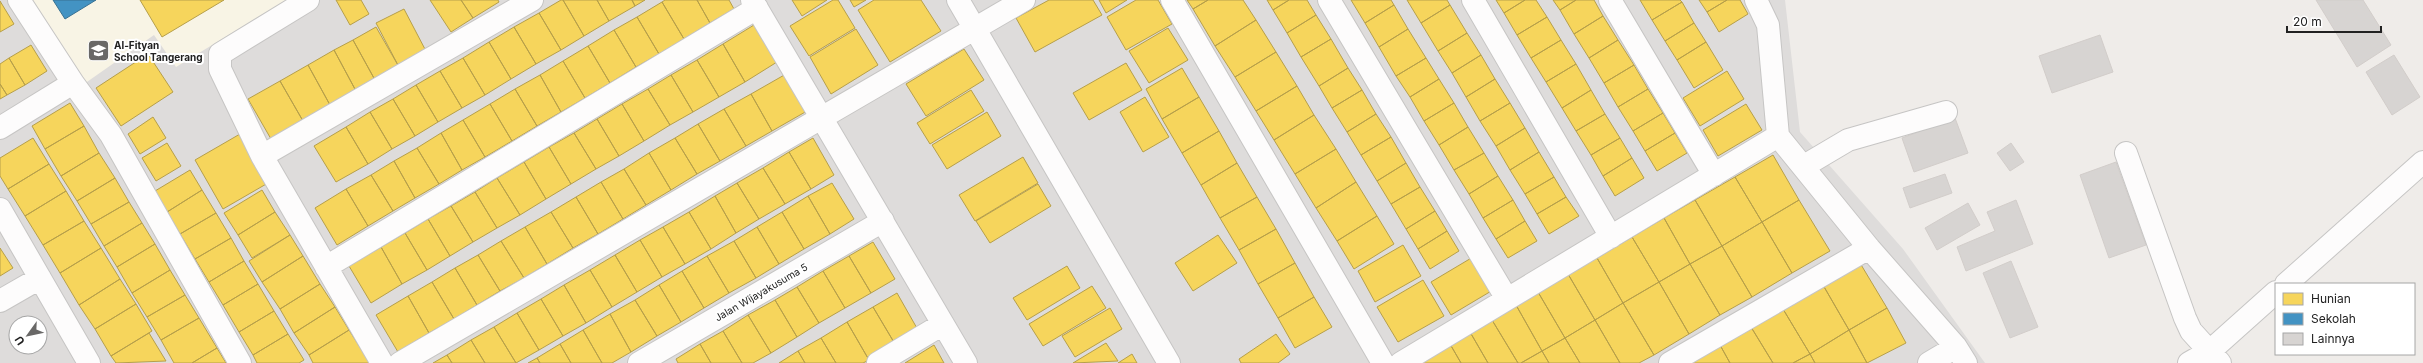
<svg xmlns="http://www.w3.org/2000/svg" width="2423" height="363" font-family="Inter,sans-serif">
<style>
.residential{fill:#dedcdb;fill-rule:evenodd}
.education{fill:#f8f4e5}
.homes{fill:#f6d55c;stroke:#b69f4a}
.schools{fill:#4393c3;stroke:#397192}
.building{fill:#d7d4d2;stroke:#d2cdca}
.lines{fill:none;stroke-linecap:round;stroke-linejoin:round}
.minor-casing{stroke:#c6c5c4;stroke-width:24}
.minor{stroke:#fdfcfc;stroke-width:22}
.labels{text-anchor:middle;stroke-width:4;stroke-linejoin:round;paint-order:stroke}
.poi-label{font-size:10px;font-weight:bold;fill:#212121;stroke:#fff;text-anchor:start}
.street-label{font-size:10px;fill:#212121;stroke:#fff}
</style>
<rect width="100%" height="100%" fill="#efece9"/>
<path class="residential" d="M 0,0 L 1785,0 L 1800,132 L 1903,249 L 1985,363 L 0,363 ZM 16,323 L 40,323 L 40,347 L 16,347 Z"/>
<path class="education" d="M 33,0 L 286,0 L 176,67 L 154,35 L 84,84 Z"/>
<path class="homes" d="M 140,0 L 224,0 L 162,37 Z
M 336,0 L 361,0 L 369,14 L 350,25 Z
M 430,0 L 461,0 L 473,18 L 451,32 Z
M 461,0 L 498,0 L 499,2 L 473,18 Z
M 561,0 L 563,0 L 584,36 L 561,50 L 539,13 Z
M 563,0 L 597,0 L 609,21 L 584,36 Z
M 597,0 L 632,0 L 635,6 L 609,21 Z
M 632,0 L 645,0 L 635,6 Z
M 665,0 L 697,0 L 710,23 L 684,39 L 662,2 Z
M 697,0 L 729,0 L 734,9 L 710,23 Z
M 792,0 L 827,0 L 802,16 Z
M 833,0 L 838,0 L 855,28 L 809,56 L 790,26 Z
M 850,0 L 866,0 L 854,7 Z
M 874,0 L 921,0 L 941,31 L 890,62 L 858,10 Z
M 1049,0 L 1093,0 L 1102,15 L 1035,52 L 1016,18 Z
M 1099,0 L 1127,0 L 1106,13 Z
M 1136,0 L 1158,0 L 1172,24 L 1126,50 L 1107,17 Z
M 1187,0 L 1208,0 L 1193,9 Z
M 1208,0 L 1243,0 L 1256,20 L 1215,46 L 1193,9 Z
M 1267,0 L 1289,0 L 1273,10 Z
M 1289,0 L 1307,0 L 1316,15 L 1287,33 L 1273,10 Z
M 1351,0 L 1391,0 L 1394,5 L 1365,23 Z
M 1407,0 L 1447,0 L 1450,5 L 1421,23 Z
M 1496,0 L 1525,0 L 1504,13 Z
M 1525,0 L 1536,0 L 1547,17 L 1517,35 L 1504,13 Z
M 1553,0 L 1576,0 L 1560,10 Z
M 1576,0 L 1594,0 L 1603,16 L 1574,34 L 1560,10 Z
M 1640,0 L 1680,0 L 1682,2 L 1652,20 Z
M 1699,0 L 1727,0 L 1707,12 Z
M 1727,0 L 1740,0 L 1748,14 L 1719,32 L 1707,12 Z
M 0,1 L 14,24 L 0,32 Z
M 662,2 L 684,39 L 659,54 L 637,17 Z
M 1682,2 L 1694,23 L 1665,41 L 1652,20 Z
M 1394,5 L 1408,29 L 1379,47 L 1365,23 Z
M 1450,5 L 1467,33 L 1438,51 L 1421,23 Z
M 404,9 L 427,53 L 399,67 L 376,23 Z
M 539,13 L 561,50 L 536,64 L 514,27 Z
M 1316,15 L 1331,39 L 1301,57 L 1287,33 Z
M 1603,16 L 1618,40 L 1589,58 L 1574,34 Z
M 637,17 L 659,54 L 636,67 L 614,30 Z
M 1547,17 L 1561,40 L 1531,58 L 1517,35 Z
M 1256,20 L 1276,52 L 1235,77 L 1215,46 Z
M 1694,23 L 1706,42 L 1677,60 L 1665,41 Z
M 754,25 L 777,62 L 745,82 L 723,44 Z
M 376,27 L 399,67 L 375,80 L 353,40 Z
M 514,27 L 536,64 L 511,79 L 489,42 Z
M 1168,28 L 1188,60 L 1149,83 L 1129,51 Z
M 856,29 L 878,65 L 831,94 L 810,57 Z
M 1408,29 L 1426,58 L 1396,76 L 1379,47 Z
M 614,30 L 636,67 L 610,83 L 588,46 Z
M 1467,33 L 1481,55 L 1452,73 L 1438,51 Z
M 1331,39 L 1348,68 L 1319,86 L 1301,57 Z
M 353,40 L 375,80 L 356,91 L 334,50 Z
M 1561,40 L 1576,64 L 1546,82 L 1531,58 Z
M 1618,40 L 1634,65 L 1604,83 L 1589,58 Z
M 489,42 L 511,79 L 485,95 L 463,58 Z
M 1706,42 L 1723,70 L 1694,88 L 1677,60 Z
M 723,44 L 745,82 L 719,97 L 697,60 Z
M 31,45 L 47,71 L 25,85 L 9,58 Z
M 588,46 L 610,83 L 585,98 L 563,61 Z
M 964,49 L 984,80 L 926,116 L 906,84 Z
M 334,50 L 356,91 L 330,105 L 308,65 Z
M 1276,52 L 1297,86 L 1256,111 L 1235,77 Z
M 148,54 L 173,92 L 121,126 L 96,88 Z
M 1481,55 L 1495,79 L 1466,97 L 1452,73 Z
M 9,58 L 25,85 L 7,95 L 0,84 L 0,64 Z
M 463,58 L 485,95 L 462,108 L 440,71 Z
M 1426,58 L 1439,79 L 1410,97 L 1396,76 Z
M 697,60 L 719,97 L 693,112 L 671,75 Z
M 563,61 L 585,98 L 561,112 L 540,75 Z
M 1126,63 L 1142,90 L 1089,120 L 1073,93 Z
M 1576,64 L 1591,90 L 1562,108 L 1546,82 Z
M 308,65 L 330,105 L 303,121 L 280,81 Z
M 1634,65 L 1648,89 L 1618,107 L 1604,83 Z
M 1182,68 L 1199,97 L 1162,119 L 1146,89 Z
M 1348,68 L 1362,90 L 1332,108 L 1319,86 Z
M 440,71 L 462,108 L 438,122 L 416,85 Z
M 1727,71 L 1744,99 L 1700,126 L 1683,98 Z
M 786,74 L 807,111 L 772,131 L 751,94 Z
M 540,75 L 561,112 L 537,126 L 515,89 Z
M 671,75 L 693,112 L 670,125 L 648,89 Z
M 1439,79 L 1454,103 L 1424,121 L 1410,97 Z
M 1495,79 L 1510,103 L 1480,121 L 1466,97 Z
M 280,81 L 303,121 L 271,139 L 248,99 Z
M 0,84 L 7,95 L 0,99 Z
M 416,85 L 438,122 L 415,136 L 393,99 Z
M 1297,86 L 1314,115 L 1274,140 L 1256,111 Z
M 515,89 L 537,126 L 512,141 L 490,104 Z
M 648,89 L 670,125 L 644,141 L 622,104 Z
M 1648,89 L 1663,113 L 1633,131 L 1618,107 Z
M 971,90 L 984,111 L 930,144 L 917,123 Z
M 1362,90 L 1376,114 L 1347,132 L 1332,108 Z
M 1591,90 L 1605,114 L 1576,131 L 1562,108 Z
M 751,94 L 772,131 L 746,146 L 724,109 Z
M 1145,97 L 1169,137 L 1143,152 L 1120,112 Z
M 1199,97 L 1219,131 L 1182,153 L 1162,119 Z
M 393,99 L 415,136 L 392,149 L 370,112 Z
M 70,103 L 84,126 L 45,149 L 32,126 Z
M 1454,103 L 1468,127 L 1439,145 L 1424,121 Z
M 1510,103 L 1525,128 L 1496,146 L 1480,121 Z
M 490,104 L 512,141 L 485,157 L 463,120 Z
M 622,104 L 644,141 L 619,156 L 597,119 Z
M 1746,104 L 1762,130 L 1718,156 L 1703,130 Z
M 724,109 L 746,146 L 720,161 L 698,124 Z
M 370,112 L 392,149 L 368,164 L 346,127 Z
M 987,112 L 1001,136 L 947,169 L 932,145 Z
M 1663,113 L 1675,133 L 1645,151 L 1633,131 Z
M 1376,114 L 1391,137 L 1361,155 L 1347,132 Z
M 1605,114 L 1620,138 L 1591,155 L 1576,131 Z
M 1314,115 L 1336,149 L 1295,174 L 1274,140 Z
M 153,117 L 166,138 L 140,154 L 128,134 Z
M 597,119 L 619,156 L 596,169 L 574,133 Z
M 463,120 L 485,157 L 462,170 L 441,133 Z
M 698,124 L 720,161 L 697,174 L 675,138 Z
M 84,126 L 99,153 L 61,176 L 45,149 Z
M 346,127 L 368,164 L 336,182 L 314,146 Z
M 1468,127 L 1484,153 L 1454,170 L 1439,145 Z
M 1525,128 L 1539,152 L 1510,170 L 1496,146 Z
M 1219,131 L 1237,163 L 1201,185 L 1182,153 Z
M 441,133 L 462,170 L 439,184 L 417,148 Z
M 574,133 L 596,169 L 571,184 L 549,147 Z
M 1675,133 L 1687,153 L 1657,171 L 1645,151 Z
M 240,134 L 268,183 L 223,209 L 195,160 Z
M 1391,137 L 1406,163 L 1377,181 L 1361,155 Z
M 33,138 L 49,164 L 8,189 L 0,176 L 0,158 Z
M 675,138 L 697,174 L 671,190 L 649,153 Z
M 813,138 L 834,175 L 811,189 L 789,152 Z
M 1620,138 L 1632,158 L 1603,176 L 1591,155 Z
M 167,143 L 181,166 L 156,181 L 142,158 Z
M 549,147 L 571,184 L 546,199 L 524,162 Z
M 417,148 L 439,184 L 415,198 L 394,161 Z
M 1336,149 L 1356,182 L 1316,208 L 1295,174 Z
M 789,152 L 811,189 L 785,204 L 763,168 Z
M 1539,152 L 1554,177 L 1525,194 L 1510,170 Z
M 99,153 L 115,178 L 77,201 L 61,176 Z
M 649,153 L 671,190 L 646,205 L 624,169 Z
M 1484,153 L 1498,176 L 1469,194 L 1454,170 Z
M 1773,155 L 1799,200 L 1762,222 L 1735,177 Z
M 1023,157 L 1038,183 L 975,221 L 959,195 Z
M 1632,158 L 1644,178 L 1615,196 L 1603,176 Z
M 394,161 L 415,198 L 393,211 L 371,175 Z
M 524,162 L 546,199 L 520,215 L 497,178 Z
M 1237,163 L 1257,197 L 1220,218 L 1201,185 Z
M 1406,163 L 1420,187 L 1391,204 L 1377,181 Z
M 49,164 L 66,191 L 25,216 L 8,189 Z
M 763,168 L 785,204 L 759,219 L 737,183 Z
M 624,169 L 646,205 L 623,219 L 601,182 Z
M 190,170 L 202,190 L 167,212 L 155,191 Z
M 371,175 L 393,211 L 368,226 L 346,189 Z
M 1498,176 L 1513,200 L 1483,218 L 1469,194 Z
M 1554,177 L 1566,197 L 1537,214 L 1525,194 Z
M 1735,177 L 1762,222 L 1722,246 L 1695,200 Z
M 115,178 L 129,202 L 91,224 L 77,201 Z
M 497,178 L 520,215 L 497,228 L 475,192 Z
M 601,182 L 623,219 L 598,234 L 576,197 Z
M 1356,182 L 1377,216 L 1337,241 L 1316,208 Z
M 737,183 L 759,219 L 736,233 L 715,196 Z
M 832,183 L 854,219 L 830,234 L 808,196 Z
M 1038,184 L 1051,206 L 990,243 L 976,221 Z
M 1420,187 L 1435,211 L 1406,229 L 1391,204 Z
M 346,189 L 368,226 L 337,245 L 315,208 Z
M 202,190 L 216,213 L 180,234 L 167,212 Z
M 262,190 L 275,212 L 238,235 L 224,213 Z
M 66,191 L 84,221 L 43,245 L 25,216 Z
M 475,192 L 497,228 L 473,242 L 451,206 Z
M 715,196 L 736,233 L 711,249 L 689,212 Z
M 808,196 L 830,234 L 804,249 L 782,212 Z
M 576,197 L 598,234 L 573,248 L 551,212 Z
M 1257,197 L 1276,229 L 1239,250 L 1220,218 Z
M 1566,197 L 1579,216 L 1549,234 L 1537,214 Z
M 1513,200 L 1525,221 L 1496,239 L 1483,218 Z
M 1695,200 L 1722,246 L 1690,264 L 1664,218 Z
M 1799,200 L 1830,251 L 1792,273 L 1762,222 Z
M 129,202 L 142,223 L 104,246 L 91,224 Z
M 451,206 L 473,242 L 450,256 L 428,219 Z
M 1435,211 L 1447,231 L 1418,249 L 1406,229 Z
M 275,212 L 290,235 L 252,258 L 238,235 Z
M 551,212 L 573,248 L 547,264 L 525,227 Z
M 689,212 L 711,249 L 685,264 L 663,227 Z
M 782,212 L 804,249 L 779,264 L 757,227 Z
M 216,213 L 231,238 L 195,259 L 180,234 Z
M 1377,216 L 1394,244 L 1354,269 L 1337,241 Z
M 1664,218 L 1690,264 L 1659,282 L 1632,237 Z
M 428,219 L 450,256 L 427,270 L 405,233 Z
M 84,221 L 101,248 L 60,273 L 43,245 Z
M 1525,221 L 1537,241 L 1508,258 L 1496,239 Z
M 1762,222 L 1792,273 L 1752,297 L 1722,246 Z
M 142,223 L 155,244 L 117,267 L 104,246 Z
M 525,227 L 547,264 L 524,278 L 501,241 Z
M 663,227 L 685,264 L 662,277 L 640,240 Z
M 757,227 L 779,264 L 756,278 L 734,241 Z
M 1276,229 L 1295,263 L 1258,284 L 1239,250 Z
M 1447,231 L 1459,251 L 1430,269 L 1418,249 Z
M 405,233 L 427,270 L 402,284 L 381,247 Z
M 290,235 L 303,256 L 262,282 L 249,261 Z
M 1218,235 L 1237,263 L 1193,291 L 1175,263 Z
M 1632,237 L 1659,282 L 1623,303 L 1597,258 Z
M 231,238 L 244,261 L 209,282 L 195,259 Z
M 640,240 L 662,277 L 637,292 L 615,255 Z
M 501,241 L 524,278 L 500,291 L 478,255 Z
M 734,241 L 756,278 L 729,293 L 707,256 Z
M 873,242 L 895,279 L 871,293 L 849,256 Z
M 155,244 L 170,270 L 132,293 L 117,267 Z
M 1403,245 L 1421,276 L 1375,302 L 1358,271 Z
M 1722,246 L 1752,297 L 1720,315 L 1690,264 Z
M 381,247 L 402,284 L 371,303 L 349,266 Z
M 0,248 L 13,268 L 0,276 Z
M 101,248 L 120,279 L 79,305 L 60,273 Z
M 478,255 L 500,291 L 477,305 L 455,268 Z
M 615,255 L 637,292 L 612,307 L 590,270 Z
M 303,256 L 320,284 L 280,309 L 262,282 Z
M 707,256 L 729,293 L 704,308 L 682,271 Z
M 849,256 L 871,293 L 845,308 L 823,271 Z
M 1473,257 L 1493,290 L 1451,315 L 1431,282 Z
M 1597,258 L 1623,303 L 1595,320 L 1568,274 Z
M 244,261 L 258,284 L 223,305 L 209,282 Z
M 1295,263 L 1314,297 L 1278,318 L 1258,284 Z
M 1860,263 L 1887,308 L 1849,330 L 1823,285 Z
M 1690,264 L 1720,315 L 1689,334 L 1659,282 Z
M 1067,266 L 1080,288 L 1027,320 L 1013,298 Z
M 455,268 L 477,305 L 454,319 L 432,282 Z
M 170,270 L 185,295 L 147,317 L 132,293 Z
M 590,270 L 612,307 L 586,323 L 564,285 Z
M 682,271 L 704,308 L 681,322 L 659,285 Z
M 823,271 L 845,308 L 819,323 L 797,287 Z
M 1568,274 L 1595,320 L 1565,338 L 1538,292 Z
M 120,279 L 136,304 L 95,329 L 79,305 Z
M 1423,280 L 1444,316 L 1398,342 L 1377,307 Z
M 432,282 L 454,319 L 429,333 L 408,296 Z
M 1659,282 L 1689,334 L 1654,355 L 1623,303 Z
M 258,284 L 274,311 L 239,332 L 223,305 Z
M 320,284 L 335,307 L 294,333 L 280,309 Z
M 564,285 L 586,323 L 563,336 L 541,299 Z
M 659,285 L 681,322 L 657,336 L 635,300 Z
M 1823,285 L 1849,330 L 1810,354 L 1783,309 Z
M 1092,286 L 1106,308 L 1043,346 L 1029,324 Z
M 797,287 L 819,323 L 797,337 L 775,300 Z
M 1538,292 L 1565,338 L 1542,351 L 1516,305 Z
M 897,293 L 918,330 L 895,344 L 873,307 Z
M 185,295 L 199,318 L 161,340 L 147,317 Z
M 408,296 L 429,333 L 398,352 L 376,315 Z
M 1314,297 L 1332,327 L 1295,348 L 1278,318 Z
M 541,299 L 563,336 L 539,350 L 517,313 Z
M 635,300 L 657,336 L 631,352 L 610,314 Z
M 775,300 L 797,337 L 771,353 L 748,315 Z
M 1623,303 L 1654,355 L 1639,363 L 1620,363 L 1595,320 Z
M 136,304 L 152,331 L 111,356 L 95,329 Z
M 1516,305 L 1542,351 L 1521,363 L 1518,363 L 1492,320 Z
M 335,307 L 349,330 L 309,355 L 294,333 Z
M 873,307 L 895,344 L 869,360 L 847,322 Z
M 1110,308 L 1122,329 L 1075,357 L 1062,336 Z
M 1887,308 L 1906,343 L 1867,363 L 1849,330 Z
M 1783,309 L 1810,354 L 1793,363 L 1773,363 L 1751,327 Z
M 274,311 L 288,334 L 253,355 L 239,332 Z
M 517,313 L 539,350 L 516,363 L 494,327 Z
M 610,314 L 631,352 L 612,363 L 602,363 L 583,330 Z
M 748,315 L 771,353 L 753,363 L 742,363 L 723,331 Z
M 199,318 L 217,348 L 192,363 L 174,363 L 161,340 Z
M 1492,320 L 1518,363 L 1488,363 L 1470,332 Z
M 1595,320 L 1620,363 L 1580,363 L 1565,338 Z
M 847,322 L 869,360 L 863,363 L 836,363 L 821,338 Z
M 494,327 L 516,363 L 485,363 L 471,340 Z
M 1751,327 L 1773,363 L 1730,363 L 1720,345 Z
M 349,330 L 370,363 L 313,363 L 309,355 Z
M 583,330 L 602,363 L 571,363 L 560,344 Z
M 1849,330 L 1867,363 L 1815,363 L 1810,354 Z
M 723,331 L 742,363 L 711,363 L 700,344 Z
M 1470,332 L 1488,363 L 1461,363 L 1450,344 Z
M 149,333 L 166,361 L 116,363 L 111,356 Z
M 288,334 L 304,360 L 299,363 L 257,363 L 253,355 Z
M 1276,334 L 1290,354 L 1278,363 L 1241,363 L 1239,359 Z
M 821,338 L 836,363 L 805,363 L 798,351 Z
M 1565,338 L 1580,363 L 1549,363 L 1542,351 Z
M 471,340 L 485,363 L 452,363 L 447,355 Z
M 1106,343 L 1118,361 L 1073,363 Z
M 560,344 L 571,363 L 540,363 L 537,358 Z
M 700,344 L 711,363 L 678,363 L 676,359 Z
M 1450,344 L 1461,363 L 1418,363 Z
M 934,345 L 944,363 L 905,363 Z
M 1720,345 L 1730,363 L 1690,363 Z
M 217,348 L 226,363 L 192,363 Z
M 798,351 L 805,363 L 779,363 Z
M 1542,351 L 1549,363 L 1521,363 Z
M 1132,354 L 1137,363 L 1118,363 Z
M 1810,354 L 1815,363 L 1793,363 Z
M 447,355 L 452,363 L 433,363 Z
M 537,358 L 540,363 L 528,363 Z"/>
<path class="schools" d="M 53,0 L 96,0 L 65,19 Z"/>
<path class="building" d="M 2316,0 L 2363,0 L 2391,45 L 2357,67 Z
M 2100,35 L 2113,72 L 2052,93 L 2039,56 Z
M 2394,55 L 2420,97 L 2392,115 L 2366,72 Z
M 1955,118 L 1968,153 L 1914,172 L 1902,138 Z
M 2011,143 L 2024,162 L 2010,171 L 1997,153 Z
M 2116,162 L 2146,245 L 2109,258 L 2080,175 Z
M 1945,174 L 1952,193 L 1910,208 L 1903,188 Z
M 2016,200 L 2033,244 L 1966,271 L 1957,247 L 1995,231 L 1987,212 Z
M 1968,203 L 1980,225 L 1937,250 L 1925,228 Z
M 2011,261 L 2038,327 L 2010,338 L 1983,273 Z"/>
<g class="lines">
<defs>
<path id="minor" d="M 19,0 L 73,83 L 111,135 L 240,363
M 308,0 L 220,54 L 220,69 L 262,156 L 382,363
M 752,0 L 966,363
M 958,0 L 1169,363
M 1172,0 L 1383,363
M 1329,0 L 1507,299
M 1473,0 L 1611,237
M 1610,0 L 1714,175
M 1756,0 L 1768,25 L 1778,136 L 1869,248 L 1956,347 L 1966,363
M 0,128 L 73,83
M 2126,153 L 2185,318 L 2191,331 L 2220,363
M 262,156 L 532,0
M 1804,166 L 1848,140 L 1946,112
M 0,209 L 89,363
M 326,267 L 757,8
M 2286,284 L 2423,162
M 0,301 L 40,278
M 400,363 L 1024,0
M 639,363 L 883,221
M 878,363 L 943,324
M 1401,363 L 1778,136
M 1670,363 L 1869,248
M 1929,363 L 1956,347
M 2189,363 L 2210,351 L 2276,292"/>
</defs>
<use href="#minor" class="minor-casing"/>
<use href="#minor" class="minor"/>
</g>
<defs>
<symbol id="school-square" viewBox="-11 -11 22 22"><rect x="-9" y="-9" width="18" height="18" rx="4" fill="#696867" stroke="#fff"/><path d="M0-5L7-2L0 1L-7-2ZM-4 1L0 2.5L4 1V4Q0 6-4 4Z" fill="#fff"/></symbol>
</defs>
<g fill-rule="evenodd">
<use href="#school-square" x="86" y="38" width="25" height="25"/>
</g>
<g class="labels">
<g class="poi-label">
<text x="114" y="49">Al-Fityan<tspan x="114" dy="12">School Tangerang</tspan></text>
</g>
<g class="street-label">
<text transform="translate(761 292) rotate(-30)" y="4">Jalan Wijayakusuma 5</text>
</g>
</g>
<rect x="2275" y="283" width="140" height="72" fill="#ffffff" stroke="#a6a6a6"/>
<rect x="2283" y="293" width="20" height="12" fill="#f6d55c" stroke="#a6a6a6"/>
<text x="2311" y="303" font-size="12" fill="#212121">Hunian</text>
<rect x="2283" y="313" width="20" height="12" fill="#4393c3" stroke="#a6a6a6"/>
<text x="2311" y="323" font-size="12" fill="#212121">Sekolah</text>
<rect x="2283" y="333" width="20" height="12" fill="#d7d4d2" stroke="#a6a6a6"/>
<text x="2311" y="343" font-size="12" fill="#212121">Lainnya</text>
<g transform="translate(28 335) rotate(237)"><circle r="19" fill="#ffffff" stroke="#a6a6a6"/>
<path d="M0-3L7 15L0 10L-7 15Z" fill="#696867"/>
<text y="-6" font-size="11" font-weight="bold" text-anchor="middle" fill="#212121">U</text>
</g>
<path d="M2287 26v6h94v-6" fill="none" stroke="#212121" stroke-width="2"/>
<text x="2293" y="26" font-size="12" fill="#212121" stroke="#ffffff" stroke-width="3" paint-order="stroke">20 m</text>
</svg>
